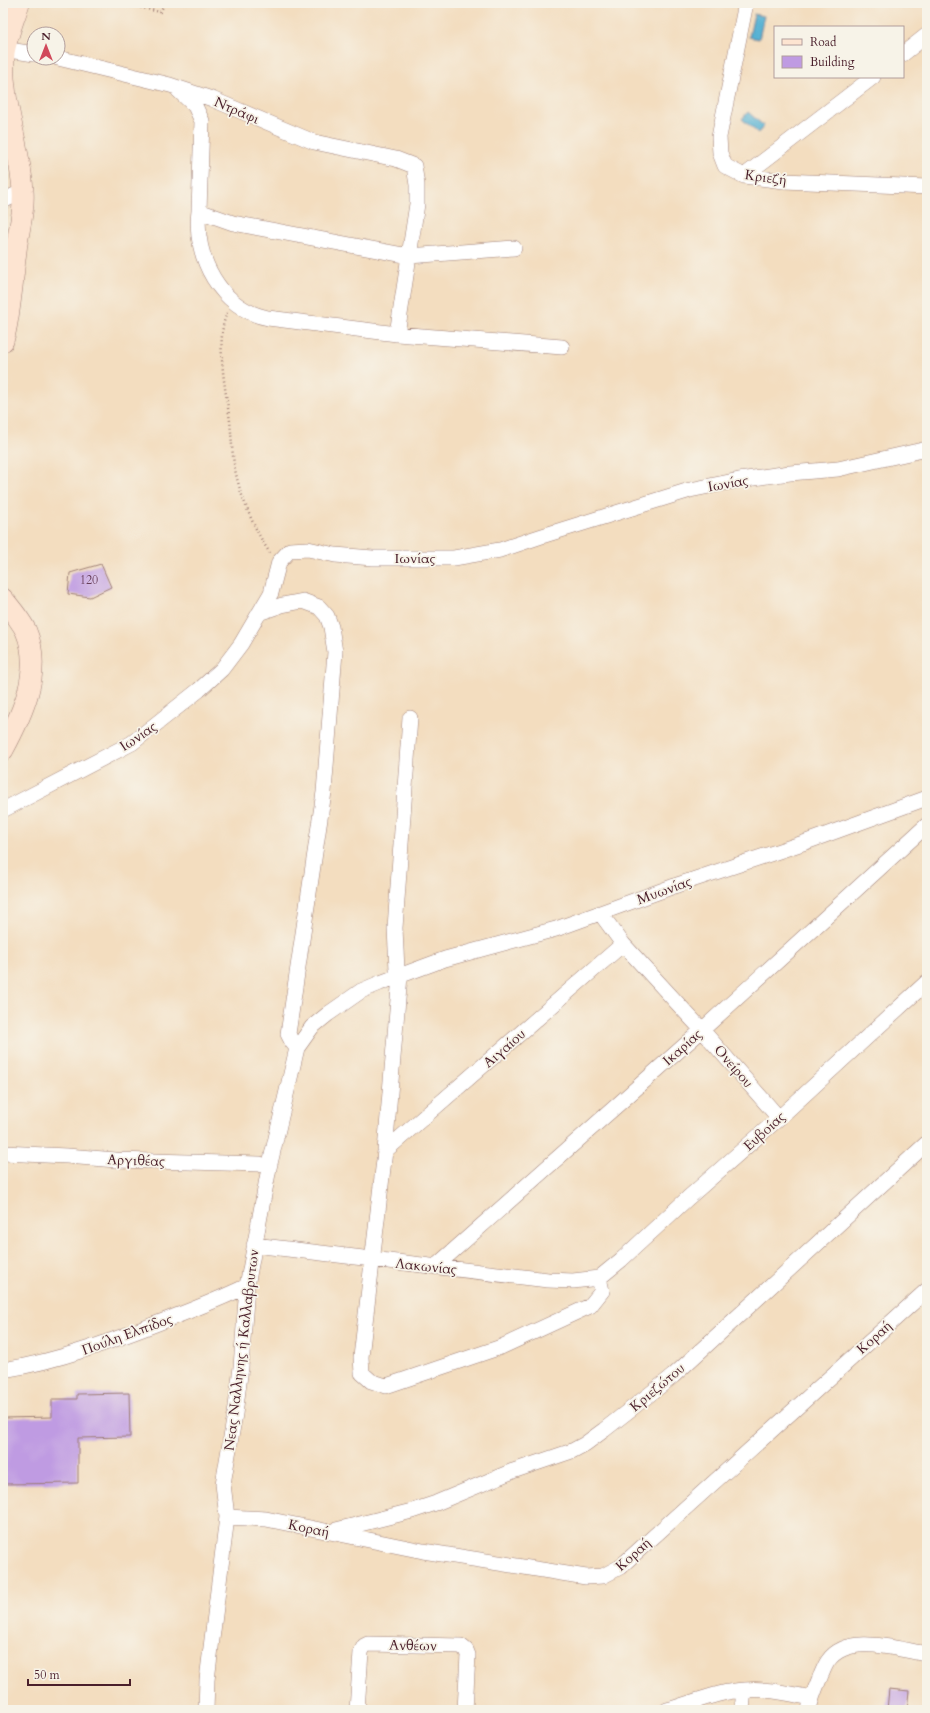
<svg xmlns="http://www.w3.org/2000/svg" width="930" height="1713" font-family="Cardo,serif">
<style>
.water{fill:#55b1d3;stroke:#50687f}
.building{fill:#bf9be2}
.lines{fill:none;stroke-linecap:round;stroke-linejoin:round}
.minor-casing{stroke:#9e7e75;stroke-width:16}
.secondary-casing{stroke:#9e7e75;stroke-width:22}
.path{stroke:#9e7e75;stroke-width:2.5;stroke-dasharray:1 3;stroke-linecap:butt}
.minor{stroke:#fff;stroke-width:15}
.secondary{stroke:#fde4d1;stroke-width:21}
.labels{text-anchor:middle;stroke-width:3.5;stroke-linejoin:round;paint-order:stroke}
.number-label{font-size:12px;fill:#673e59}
.street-label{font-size:14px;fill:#4a1f2b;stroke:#f7f3e8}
</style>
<rect width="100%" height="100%" fill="#f7f3e8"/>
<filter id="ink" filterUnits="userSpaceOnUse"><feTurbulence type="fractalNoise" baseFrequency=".025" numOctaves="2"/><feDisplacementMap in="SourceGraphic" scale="8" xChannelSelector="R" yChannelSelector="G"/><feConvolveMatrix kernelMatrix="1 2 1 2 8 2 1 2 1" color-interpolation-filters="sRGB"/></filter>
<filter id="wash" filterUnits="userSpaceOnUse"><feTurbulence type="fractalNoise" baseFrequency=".012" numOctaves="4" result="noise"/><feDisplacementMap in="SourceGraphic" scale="16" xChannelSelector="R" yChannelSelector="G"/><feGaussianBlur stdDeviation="0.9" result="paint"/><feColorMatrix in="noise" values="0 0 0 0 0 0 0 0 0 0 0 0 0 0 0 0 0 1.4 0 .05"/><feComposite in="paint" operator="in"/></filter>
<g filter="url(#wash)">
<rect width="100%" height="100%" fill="#f3ddbf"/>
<path class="water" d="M 754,14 L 764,16 L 759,39 L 749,37 Z
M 748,112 L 764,126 L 758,133 L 742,119 Z"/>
<g id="blocks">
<path class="building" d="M 101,564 L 111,587 L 90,597 L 68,594 L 70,573 Z
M 129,1393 L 130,1437 L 78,1438 L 78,1483 L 3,1484 L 3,1418 L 52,1417 L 52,1399 L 77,1399 L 77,1394 Z
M 889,1689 L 909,1691 L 907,1710 L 887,1710 Z"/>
</g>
</g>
<g filter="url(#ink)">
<use href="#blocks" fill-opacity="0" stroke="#9e7e75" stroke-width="1"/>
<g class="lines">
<defs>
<path id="minor" d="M 746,3 L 719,137 L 720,153 L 725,166 L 744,176 L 784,181 L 927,187
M 3,49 L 34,54
M 903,54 L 927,35
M 58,58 L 170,85 L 212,99 L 314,142 L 396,159 L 414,166 L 417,185 L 417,204 L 397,334
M 178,90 L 195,106 L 202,121 L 199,211 L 233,223 L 409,256 L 514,248
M 744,176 L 873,77
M 3,201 L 23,191
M 199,211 C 193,257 221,309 268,318 L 397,334 L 562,347
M 259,613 L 282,605 L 303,601 L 319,607 L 327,616 L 331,627 L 335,652 L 324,792 L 288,1034 L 292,1042 L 297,1048
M 410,718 L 395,928 L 397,970 L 400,976 L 385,1151 L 361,1357 L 362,1373 L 371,1381 L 386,1386 L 501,1347 L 590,1306 L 602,1291 L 599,1278
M 3,810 L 132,743 L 199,690 L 222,669 L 241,644 L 271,593 L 279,562 L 290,550 L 308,549 L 335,555 L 373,558 L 454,558 L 500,550 L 542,536 L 690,490 L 739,480 L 790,473 L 838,469 L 927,449
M 601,914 L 623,944 L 702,1030 L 779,1118
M 385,1151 L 623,944
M 3,1153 L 67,1156 L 116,1160 L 260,1164 L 269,1168
M 254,1245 L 548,1280 L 573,1281 L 599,1278
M 436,1266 L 702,1030 L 927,825
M 599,1278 L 621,1260 L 688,1198 L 779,1118 L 927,982
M 3,1370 C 61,1361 117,1339 171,1318 C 197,1308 222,1298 247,1286
M 227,1517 L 266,1519 L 423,1551 L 586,1577 L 603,1576 L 620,1567 L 927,1290
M 336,1530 L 412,1511 L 436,1503 L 513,1471 L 572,1451 L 585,1444 L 604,1430 L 673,1376 L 927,1143
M 206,1710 L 207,1680 L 227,1517 L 223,1484 L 235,1414 L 241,1367 L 247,1286 L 269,1168 L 297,1048 L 312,1027 L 328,1014 L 361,991 L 380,983 L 445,959 L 556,929 L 680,884 L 806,842 L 927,798
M 357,1710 L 361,1652 L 364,1646 L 368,1644 L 461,1646 L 466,1650 L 468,1655 L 465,1710
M 667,1710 C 692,1703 719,1691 745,1690 C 767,1688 790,1694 812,1698
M 742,1710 L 744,1690
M 809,1710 C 811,1698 816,1687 821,1675 C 823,1671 825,1665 828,1661 C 848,1632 899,1650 927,1654"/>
<path id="secondary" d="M 3,341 C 11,312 12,281 16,251 C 18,231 25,211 23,191 C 20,145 0,99 4,52 C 7,36 14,19 19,3
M 3,599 C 11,609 20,619 26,631 C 43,671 22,715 3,750"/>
</defs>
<use href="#minor" class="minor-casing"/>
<use href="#secondary" class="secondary-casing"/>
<path class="path" d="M 121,3 L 160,12 L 165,3
M 227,313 C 215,339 226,393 230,421 C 232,440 232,460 237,478 C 242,500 257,535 270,553"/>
<use href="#minor" class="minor"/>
<use href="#secondary" class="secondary"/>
</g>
</g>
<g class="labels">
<g class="number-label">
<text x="89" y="584">120</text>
</g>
<g class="street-label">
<text transform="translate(237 110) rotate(23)" y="5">Ντράφι</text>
<text transform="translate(766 177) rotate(8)" y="5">Κριεζή</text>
<text transform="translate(728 483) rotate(-10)" y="5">Ιωνίας</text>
<text x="415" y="563">Ιωνίας</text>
<text transform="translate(138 736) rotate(-34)" y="5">Ιωνίας</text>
<text transform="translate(664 890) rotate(-20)" y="5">Μυωνίας</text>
<text transform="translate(682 1047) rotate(-42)" y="5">Ικαρίας</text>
<text transform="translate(504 1048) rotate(-41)" y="5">Αιγαίου</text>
<text transform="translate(734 1066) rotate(49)" y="5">Ονείρου</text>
<text transform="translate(764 1131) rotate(-42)" y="5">Ευβοίας</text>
<text transform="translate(136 1160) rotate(2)" y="5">Αργιθέας</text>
<text transform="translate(426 1266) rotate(6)" y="5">Λακωνίας</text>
<text transform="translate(127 1334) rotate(-20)" y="5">Πούλη Ελπίδος</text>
<text transform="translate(874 1337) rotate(-42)" y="5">Κοραή</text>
<text transform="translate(241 1350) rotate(-83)" y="5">Νεας Nαλληνης ή Καλλαβρυτων</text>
<text transform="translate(657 1387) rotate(-40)" y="5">Κριεζώτου</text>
<text transform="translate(309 1528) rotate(12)" y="5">Κοραή</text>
<text transform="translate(633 1554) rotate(-42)" y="5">Κοραή</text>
<text transform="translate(413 1645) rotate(1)" y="5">Ανθέων</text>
</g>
</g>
<rect width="930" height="1713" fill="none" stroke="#f7f3e8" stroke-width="16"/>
<rect x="774" y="26" width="130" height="52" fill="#f7f3e8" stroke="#b29e9c"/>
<rect x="782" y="39" width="20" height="6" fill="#fde4d1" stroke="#b29e9c"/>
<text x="810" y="46" font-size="12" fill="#4a1f2b">Road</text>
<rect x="782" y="56" width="20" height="12" fill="#bf9be2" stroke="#b29e9c"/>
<text x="810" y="66" font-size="12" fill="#4a1f2b">Building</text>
<g transform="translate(46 46)"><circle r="19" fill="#f7f3e8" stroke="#b29e9c"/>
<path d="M0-3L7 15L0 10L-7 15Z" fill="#d1495b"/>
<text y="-6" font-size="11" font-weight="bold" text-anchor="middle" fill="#4a1f2b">N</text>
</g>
<path d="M28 1679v6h102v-6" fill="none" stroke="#4a1f2b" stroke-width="2"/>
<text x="34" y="1679" font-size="12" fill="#4a1f2b" stroke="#f7f3e8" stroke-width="3" paint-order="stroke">50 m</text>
</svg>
